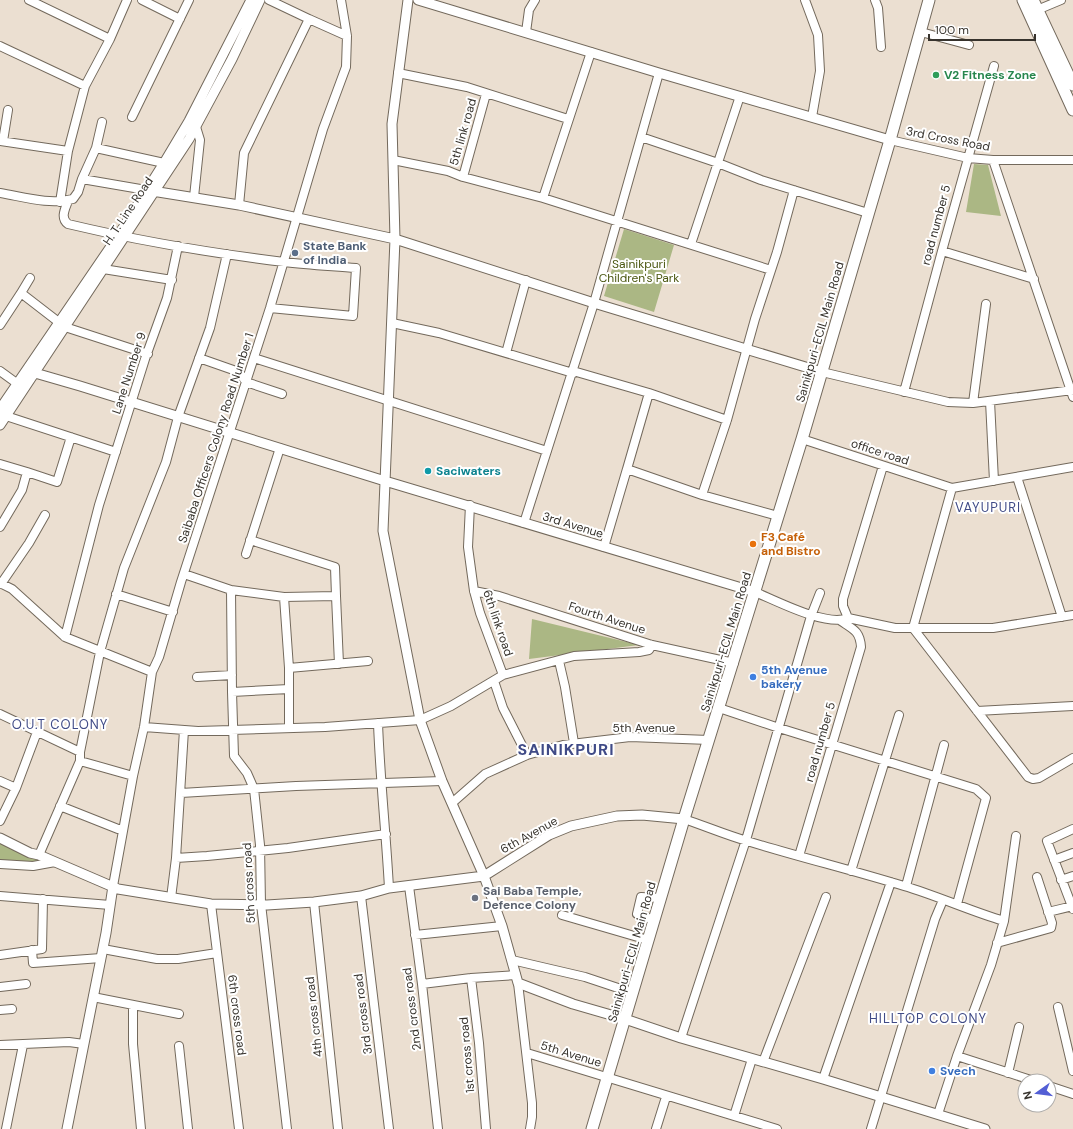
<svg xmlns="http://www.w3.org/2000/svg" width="1073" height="1129" font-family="'DM Sans',sans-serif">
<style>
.green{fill:#abb784}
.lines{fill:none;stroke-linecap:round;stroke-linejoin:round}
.minor-casing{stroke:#73695c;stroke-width:10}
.tertiary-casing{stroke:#73695c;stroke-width:11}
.secondary-casing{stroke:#73695c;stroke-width:13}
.minor{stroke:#fff;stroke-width:8}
.tertiary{stroke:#fff;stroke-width:9}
.secondary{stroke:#fff;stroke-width:11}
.leisure-dot{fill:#2e9e5b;stroke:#fff;stroke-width:1.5}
.service-dot{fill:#5c6f8a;stroke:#fff;stroke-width:1.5}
.culture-dot{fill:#0f9aa8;stroke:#fff;stroke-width:1.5}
.food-dot{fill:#e8710a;stroke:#fff;stroke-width:1.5}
.shop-dot{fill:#3f7fe0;stroke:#fff;stroke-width:1.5}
.worship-dot{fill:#6b7280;stroke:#fff;stroke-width:1.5}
.labels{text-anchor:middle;stroke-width:4;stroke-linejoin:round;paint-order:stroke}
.leisure-label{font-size:12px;font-weight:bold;fill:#27864d;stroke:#fff;text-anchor:start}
.street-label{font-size:12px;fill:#37332d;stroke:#fff}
.service-label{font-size:12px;font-weight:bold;fill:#4e5e75;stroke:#fff;text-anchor:start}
.park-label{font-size:12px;fill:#4b5711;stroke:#fff}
.culture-label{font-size:12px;font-weight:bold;fill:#0d838f;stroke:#fff;text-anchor:start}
.food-label{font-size:12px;font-weight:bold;fill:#c56008;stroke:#fff;text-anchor:start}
.shop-label{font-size:12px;font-weight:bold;fill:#366cbe;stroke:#fff;text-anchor:start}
.worship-label{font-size:12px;font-weight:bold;fill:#5b616d;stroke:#fff;text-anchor:start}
.neighbourhood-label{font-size:13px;letter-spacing:1px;fill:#404b87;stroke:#fff}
.district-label{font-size:16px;font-weight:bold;letter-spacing:1px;fill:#404b87;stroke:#fff}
</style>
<rect width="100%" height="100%" fill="#ebdfd1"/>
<path class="green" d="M 974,164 L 988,165 L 1001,216 L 966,212 Z
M 624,229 L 674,245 L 654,312 L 604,296 Z
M 532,619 L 639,645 L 529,659 Z
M 0,843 L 42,861 L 33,863 L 0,861 Z"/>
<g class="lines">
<defs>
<path id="minor" d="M 29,0 L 110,39
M 142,0 L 180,19
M 805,0 L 818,35 L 820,71 L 812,117
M 875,0 L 878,8 L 881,47
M 1037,10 L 1061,0
M 309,19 L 347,36
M 526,32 L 529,10 L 535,0
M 921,32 L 969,45
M 0,46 L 85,86
M 398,73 L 467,87 L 568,119
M 132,117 L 189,0
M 192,123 L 196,127 L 200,140 L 194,197
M 641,137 L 718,163 L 761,180 L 868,213
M 890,140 L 968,158 L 993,160 L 1073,160
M 0,141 L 68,151
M 3,141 L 8,110
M 96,148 L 164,163
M 393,160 L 448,171 L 463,177 L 543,198 L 771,270
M 993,160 L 1073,397
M 463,177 L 486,94
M 82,179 L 146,190
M 0,193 C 24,197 49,205 73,199 L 78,192 L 82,179 L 96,148 L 102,122
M 543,198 L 591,52
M 68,201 C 65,209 60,218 68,224 C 139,241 211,253 284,262 C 308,265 332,266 356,268 L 353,316 L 270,308
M 60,202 L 68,151 L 85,86 L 110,39 L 127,0
M 239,205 L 244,153 L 309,19 L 269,0
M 691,244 L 740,96
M 942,251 L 1034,279
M 97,268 L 172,280
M 30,278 L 21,293 L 65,327 L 148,354
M 392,323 L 439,333 L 573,373
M 0,325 L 21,293
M 506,353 L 526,280
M 199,358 L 239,372 L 246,382 L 282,394
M 254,358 L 547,451
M 0,371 L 22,387
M 573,371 L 649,393
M 822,372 L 948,402 L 973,403 L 1073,390
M 904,392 L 942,251 L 994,66
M 990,401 L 994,481
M 973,403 L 986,304
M 0,414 L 116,452
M 802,439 L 952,488
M 0,464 L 27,472
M 1073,467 L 952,488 L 913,628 L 1028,777 L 1033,779 L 1039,778 L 1073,758
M 627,469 L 649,393 L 727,420
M 1017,477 L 1062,617
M 702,495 L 778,516
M 470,505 L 468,547 L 474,591 L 480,613 L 503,675
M 524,523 L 594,303 L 659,73
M 0,527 L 22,490 L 27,472 L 57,482 L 71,437
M 250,540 L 335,567 L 336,596
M 604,547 L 627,469 L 702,495 L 727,420 L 755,319 L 777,252 L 794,190
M 246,554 L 280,448
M 184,574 L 231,590 L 284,597
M 0,583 L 12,589 L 65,637 L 152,672
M 1,584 L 29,543 L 45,515
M 231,590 L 232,692
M 474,591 L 499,596 L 652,645 L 734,663
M 755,592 C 777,601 826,627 848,618 L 895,628 L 993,628 L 1073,615
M 116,594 L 173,612
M 848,618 L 843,606 L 843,599 L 883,466
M 65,637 L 99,505 L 145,359 L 167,298 L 178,246
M 559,661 L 565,687 L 574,743
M 289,668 L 368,661
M 197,677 L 232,675
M 494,681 L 503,708 L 527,755
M 719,708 L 779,728 L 976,789 L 986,798 L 957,904
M 977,711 L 1073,706
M 0,714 L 80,752
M 378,723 C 380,778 386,833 389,888
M 144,727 L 198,731 L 325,727 L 420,720 L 451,706 L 503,675 L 574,656 L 639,652 L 649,650 L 652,645
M 289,727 L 289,668 L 284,597 L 336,596 L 339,664
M 80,761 L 133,776
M 0,781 L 16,788
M 181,793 L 296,786 L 442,781
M 452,803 L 485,774 L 527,755 L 563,745 L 630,737 L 709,740
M 60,806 L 118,829 L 123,829
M 684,819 C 705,826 726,835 747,841 C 799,857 852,870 904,886 C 938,896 970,911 1004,921
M 0,821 L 16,788 L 37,732
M 1073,829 L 1047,841 L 1073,909
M 39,855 L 80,761 L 80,752 L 100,652 L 124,568 L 166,462 L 178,417 L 210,328 L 227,254
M 799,856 L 861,647 C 860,631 853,629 841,621
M 176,858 L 207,856 L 288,848 L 386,834
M 1054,860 L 1073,853
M 0,864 L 33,866 L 55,862
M 851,871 L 899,715
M 1061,880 L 1073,876
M 113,886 L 133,776 L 144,727 L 152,672 L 159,657 L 181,582 L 270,308 L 323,129 L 346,67 L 347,36 L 341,0
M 409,886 L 422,984 L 438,1129
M 906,886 L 944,745
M 0,896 L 110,905
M 361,896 L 389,1129
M 171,898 L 176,858 L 184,730
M 314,902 L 338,1129
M 211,904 L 239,1129
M 1048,912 L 1073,906
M 562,915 L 648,940
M 654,920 L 637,914 L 641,897 L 661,898
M 415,935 L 502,926
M 997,943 L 1051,928 L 1052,923 L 1037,877
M 103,949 L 157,959 L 178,959 L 217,953
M 32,950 L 33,963 L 101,958
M 0,955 L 42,949 L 43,899
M 512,960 L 585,977 L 633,993
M 471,978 L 479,1043 L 486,1129
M 518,983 L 532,1103 L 532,1117 L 530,1129
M 422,984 L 471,978 L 516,975
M 0,987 L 26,984
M 93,997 L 179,1014
M 133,1005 L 133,1044 L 141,1129
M 1058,1007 L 1073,1071
M 0,1010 L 12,1009
M 681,1038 L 746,840 L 811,616 L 820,593
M 0,1045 L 69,1042 L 84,1044
M 179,1046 L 188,1129
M 527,1053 L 777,1129
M 957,1056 L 1034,1081
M 763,1062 L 826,897
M 1008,1073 L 1019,1027
M 823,1079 L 891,882
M 1049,1086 L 1073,1094
M 938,1114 L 957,1056 L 991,965 L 1004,921 L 1016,836
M 734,1116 L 752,1059
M 6,1129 L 23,1045
M 287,1129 L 261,904 L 260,845 L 254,789 L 247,773 L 234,756 L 232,692 L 289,689
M 656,1129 L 666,1097
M 871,1129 L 935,919 L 943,900"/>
<path id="tertiary" d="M 408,0 L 392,124 L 395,239 L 383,531 L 420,720 L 442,781 L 484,876 L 502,926 L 518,983 L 573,1004 L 625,1019 L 681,1038 L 823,1079 L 985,1129
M 418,0 L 659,73 L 890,140
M 146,190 L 239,205 L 395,239 L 594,303 L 822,372
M 29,368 L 35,373 L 80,386 L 385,481 L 755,592
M 0,409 L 118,236 L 164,163 L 189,121 L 251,0
M 0,425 L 189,139 L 232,59 L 260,0
M 0,838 L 30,853 L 39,855 L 118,889 L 211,904 L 267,905 L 314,902 L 361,896 L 389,888 L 484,876 L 549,835 L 571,826 L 617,816 L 642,815 L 684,819
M 67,1129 L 106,933 L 113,886"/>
<path id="secondary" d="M 1023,0 L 1073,110
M 1033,0 L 1073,85
M 592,1129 L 684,819 L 802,439 L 890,140 L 929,0"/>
</defs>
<use href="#minor" class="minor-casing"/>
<use href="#tertiary" class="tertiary-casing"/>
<use href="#secondary" class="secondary-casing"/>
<use href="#minor" class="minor"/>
<use href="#tertiary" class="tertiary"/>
<use href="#secondary" class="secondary"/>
</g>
<circle class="leisure-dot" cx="936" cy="75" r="4"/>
<circle class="service-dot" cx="295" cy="253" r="4"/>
<circle class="culture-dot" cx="428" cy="471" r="4"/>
<circle class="food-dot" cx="753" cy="544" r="4"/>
<g class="shop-dot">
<circle cx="753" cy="677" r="4"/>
<circle cx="932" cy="1071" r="4"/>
</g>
<circle class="worship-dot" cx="475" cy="898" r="4"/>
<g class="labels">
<g class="leisure-label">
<text x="944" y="79">V2 Fitness Zone</text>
</g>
<g class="street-label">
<text transform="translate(463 132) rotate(-74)" y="4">5th link road</text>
<text transform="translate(948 139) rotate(11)" y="4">3rd Cross Road</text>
<text transform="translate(128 211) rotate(-56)" y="4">H. T. Line Road</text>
<text transform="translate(936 225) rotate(-75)" y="4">road number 5</text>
<text transform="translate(820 332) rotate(-74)" y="4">Sainikpuri-ECIL Main Road</text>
<text transform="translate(129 373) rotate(-72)" y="4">Lane Number 9</text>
<text transform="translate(216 438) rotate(-72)" y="4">Saibaba Officers Colony Road Number 1</text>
<text transform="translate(880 452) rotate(18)" y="4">office road</text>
<text transform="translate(573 525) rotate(17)" y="4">3rd Avenue</text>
<text transform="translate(607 618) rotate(18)" y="4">Fourth Avenue</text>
<text transform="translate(498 623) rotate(71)" y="4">6th link road</text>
<text transform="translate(726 642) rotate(-73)" y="4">Sainikpuri-ECIL Main Road</text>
<text x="644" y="732">5th Avenue</text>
<text transform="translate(820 742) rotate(-74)" y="4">road number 5</text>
<text transform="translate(529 835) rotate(-29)" y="4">6th Avenue</text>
<text transform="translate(249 883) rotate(-93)" y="4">5th cross road</text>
<text transform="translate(632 952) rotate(-74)" y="4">Sainikpuri-ECIL Main Road</text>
<text transform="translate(412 1009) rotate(-97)" y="4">2nd cross road</text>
<text transform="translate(363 1014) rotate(-97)" y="4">3rd cross road</text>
<text transform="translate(237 1015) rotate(83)" y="4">6th cross road</text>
<text transform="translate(314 1017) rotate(-96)" y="4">4th cross road</text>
<text transform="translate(571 1054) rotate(17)" y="4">5th Avenue</text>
<text transform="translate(467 1055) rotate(-95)" y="4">1st cross road</text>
</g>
<g class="service-label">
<text x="303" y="250">State Bank<tspan x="303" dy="14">of India</tspan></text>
</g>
<g class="park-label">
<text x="639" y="268">Sainikpuri<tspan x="639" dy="14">Children's Park</tspan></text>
</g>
<g class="culture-label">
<text x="436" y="475">Saciwaters</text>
</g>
<g class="food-label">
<text x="761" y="541">F3 Café<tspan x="761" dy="14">and Bistro</tspan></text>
</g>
<g class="shop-label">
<text x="761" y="674">5th Avenue<tspan x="761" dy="14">bakery</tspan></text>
<text x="940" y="1075">Svech</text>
</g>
<g class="worship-label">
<text x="483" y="895">Sai Baba Temple,<tspan x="483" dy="14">Defence Colony</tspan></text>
</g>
<g class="neighbourhood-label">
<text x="988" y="512">VAYUPURI</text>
<text x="60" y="729">O.U.T COLONY</text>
<text x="928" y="1023">HILLTOP COLONY</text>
</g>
<g class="district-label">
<text x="566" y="755">SAINIKPURI</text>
</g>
</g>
<g transform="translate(1037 1093) rotate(256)"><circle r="19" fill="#ffffff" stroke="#afadab"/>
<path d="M0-3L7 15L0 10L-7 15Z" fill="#535fd5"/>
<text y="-6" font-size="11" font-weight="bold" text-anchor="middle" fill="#37332d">N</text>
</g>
<path d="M929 34v6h106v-6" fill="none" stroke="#37332d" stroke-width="2"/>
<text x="935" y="34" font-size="12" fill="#37332d" stroke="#ffffff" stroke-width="3" paint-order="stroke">100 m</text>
</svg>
